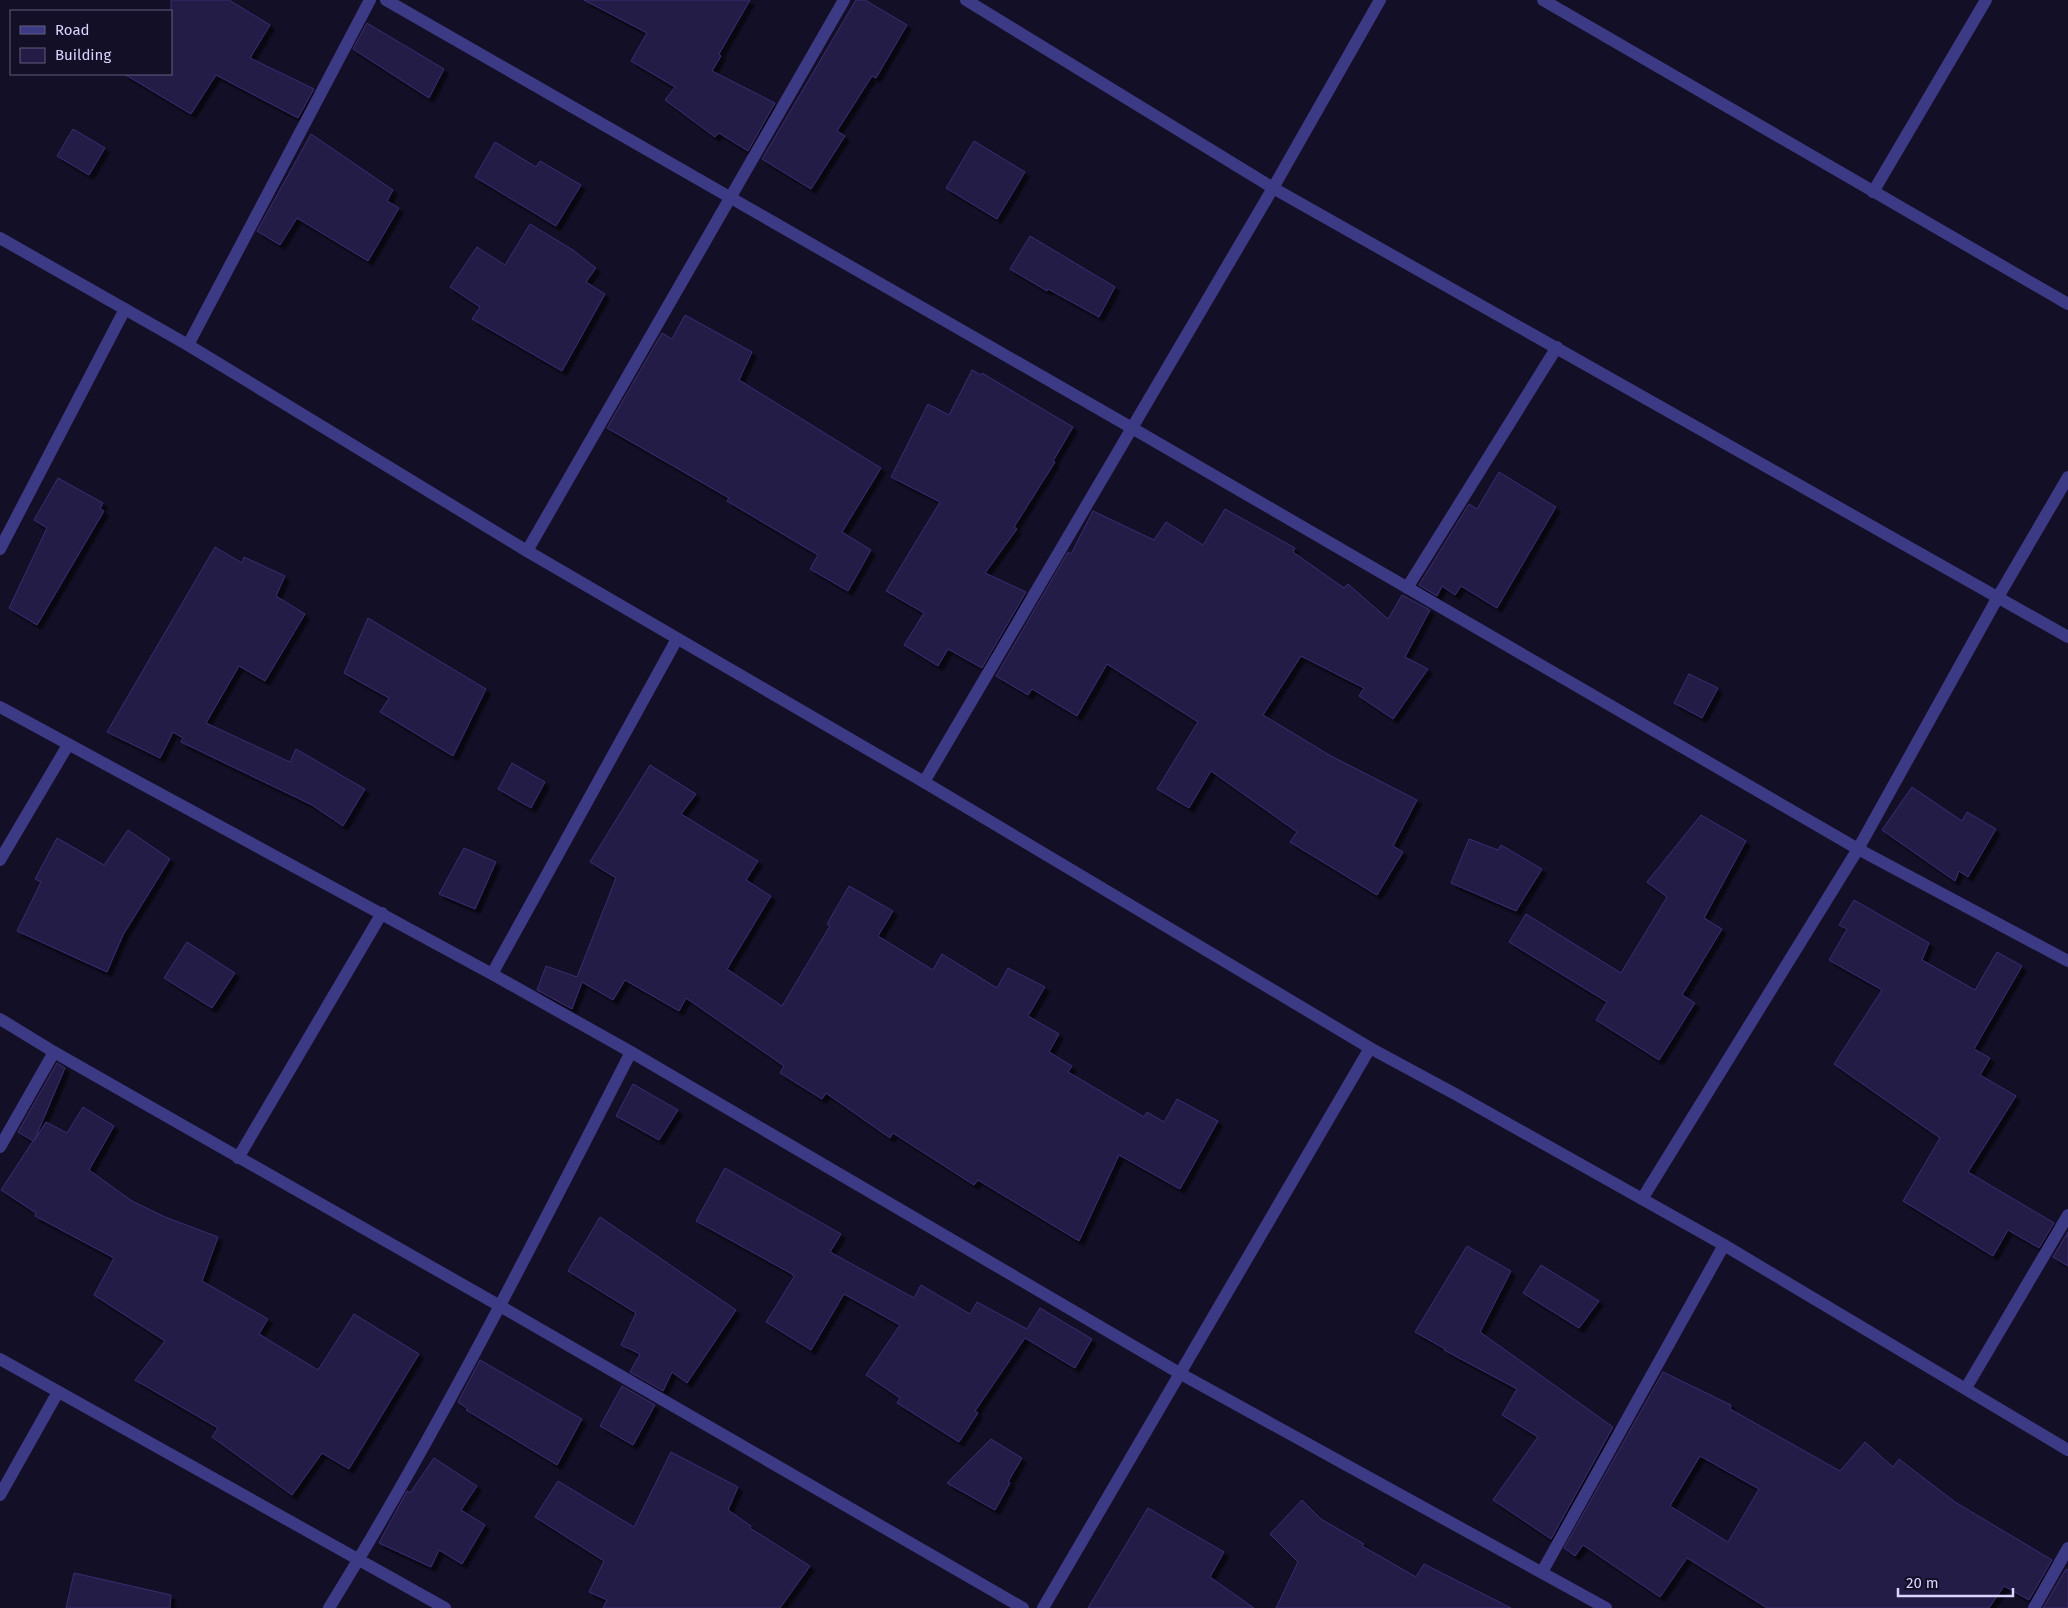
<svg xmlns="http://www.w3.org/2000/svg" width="2068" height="1608" font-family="'Fira Sans',sans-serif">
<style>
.building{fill:#241b47;stroke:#3b2d73;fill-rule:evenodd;filter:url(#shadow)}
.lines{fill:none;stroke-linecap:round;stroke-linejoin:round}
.minor{stroke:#3d3a85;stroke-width:12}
.tertiary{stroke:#3d3a85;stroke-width:12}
</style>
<defs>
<filter id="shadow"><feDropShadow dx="4.5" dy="4.5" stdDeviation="1" flood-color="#0009"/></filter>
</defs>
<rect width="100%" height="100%" fill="#130f26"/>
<path class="building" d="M 171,0 L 229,0 L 270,25 L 250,58 L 314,89 L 298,118 L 216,75 L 191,114 L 124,74 L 171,74 Z
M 584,0 L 750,0 L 719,54 L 721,56 L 712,71 L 775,103 L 748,151 L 719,133 L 715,137 L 665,100 L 675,87 L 631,61 L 647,33 Z
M 856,0 L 865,0 L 907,25 L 876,78 L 872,76 L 837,131 L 845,136 L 811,189 L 762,159 Z
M 367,23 L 444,69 L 429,98 L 353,49 Z
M 73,129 L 105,148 L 89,175 L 57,156 Z
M 311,134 L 393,190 L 387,201 L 399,208 L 368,261 L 297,218 L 280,245 L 257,231 Z
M 974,141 L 1025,172 L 997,219 L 946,188 Z
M 495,142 L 536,167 L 540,161 L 581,185 L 556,226 L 475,177 Z
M 530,224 L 573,250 L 596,268 L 586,282 L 605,294 L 562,371 L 472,319 L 480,307 L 450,287 L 477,247 L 505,265 Z
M 1030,236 L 1115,287 L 1099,317 L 1048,289 L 1047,291 L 1010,269 Z
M 685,315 L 752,352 L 739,380 L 881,468 L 842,532 L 871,550 L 848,591 L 810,569 L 818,555 L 727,501 L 729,498 L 607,428 L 662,333 L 672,339 Z
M 972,370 L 981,375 L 982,373 L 1073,427 L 1053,461 L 1055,462 L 1014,527 L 1017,529 L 985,573 L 1026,592 L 982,668 L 948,649 L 938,666 L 904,645 L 924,613 L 886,591 L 940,502 L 891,477 L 928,404 L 949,415 Z
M 1499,472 L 1556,507 L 1497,608 L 1461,586 L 1455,595 L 1442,586 L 1437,596 L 1419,585 L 1469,504 L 1477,509 Z
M 58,478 L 103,503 L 100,509 L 104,511 L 37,625 L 9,608 L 47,528 L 34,520 Z
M 1225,509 L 1295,548 L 1293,552 L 1344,588 L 1348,584 L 1388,619 L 1402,595 L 1430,610 L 1405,657 L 1428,669 L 1393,719 L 1359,696 L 1364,688 L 1301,656 L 1263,715 L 1331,756 L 1417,800 L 1393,846 L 1403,852 L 1377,895 L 1290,842 L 1297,832 L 1211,771 L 1189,808 L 1157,789 L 1198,722 L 1107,664 L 1077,716 L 1032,689 L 1028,695 L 996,676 L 1068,552 L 1071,554 L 1093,511 L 1154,540 L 1166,522 L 1203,545 Z
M 215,547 L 242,563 L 244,557 L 285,576 L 276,596 L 305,614 L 265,681 L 239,666 L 206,723 L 290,762 L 296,749 L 365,789 L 343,826 L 312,805 L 181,742 L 183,738 L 173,732 L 160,758 L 107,732 Z
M 368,618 L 486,689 L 453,756 L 380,712 L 389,698 L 344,673 Z
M 1689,674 L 1718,688 L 1702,718 L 1674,703 Z
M 512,763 L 545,782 L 531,808 L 498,789 Z
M 650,765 L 696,794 L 681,814 L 758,861 L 746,880 L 771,896 L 727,969 L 782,1006 L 830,926 L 827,924 L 849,886 L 893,911 L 878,936 L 933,970 L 942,954 L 997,988 L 1008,968 L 1045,987 L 1028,1016 L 1059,1034 L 1049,1052 L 1072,1066 L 1068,1072 L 1144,1117 L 1147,1112 L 1164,1122 L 1177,1099 L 1218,1121 L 1180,1189 L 1119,1155 L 1079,1241 L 978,1180 L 974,1185 L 893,1133 L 890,1138 L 826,1093 L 822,1099 L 780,1073 L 784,1066 L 686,998 L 679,1011 L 625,980 L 613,1000 L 582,982 L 572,1009 L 537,990 L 546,966 L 577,977 L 616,878 L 590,862 Z
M 1912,787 L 1962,821 L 1967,812 L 1996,829 L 1968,877 L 1959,871 L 1955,881 L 1882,830 Z
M 1701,815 L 1746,841 L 1704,918 L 1722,929 L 1682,995 L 1695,1003 L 1659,1060 L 1596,1020 L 1607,1002 L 1509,942 L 1526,914 L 1621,973 L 1667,897 L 1647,882 Z
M 128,830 L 170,859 L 123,935 L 107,972 L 17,931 L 41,882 L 35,879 L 57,838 L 104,865 Z
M 1469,839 L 1498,850 L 1501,845 L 1542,869 L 1516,911 L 1451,883 Z
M 464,848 L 496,862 L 475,909 L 439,894 Z
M 1854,900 L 1929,943 L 1922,960 L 1975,990 L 1997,952 L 2022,966 L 1974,1049 L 1990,1058 L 1980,1075 L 2016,1096 L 1968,1172 L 2054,1223 L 2039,1248 L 2008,1230 L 1993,1256 L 1903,1201 L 1940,1138 L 1834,1064 L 1882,990 L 1829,960 L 1847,929 L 1839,925 Z
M 187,942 L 235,973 L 212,1008 L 164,978 Z
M 57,1063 L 65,1068 L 34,1141 L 46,1122 L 67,1133 L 83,1107 L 114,1126 L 89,1170 L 132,1201 L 165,1217 L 218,1237 L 202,1281 L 268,1319 L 259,1334 L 318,1370 L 354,1314 L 419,1354 L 349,1469 L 322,1453 L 292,1495 L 212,1437 L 218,1428 L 135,1380 L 165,1341 L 94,1295 L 114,1258 L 35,1216 L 36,1213 L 1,1190 L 33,1141 L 18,1132 Z
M 633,1084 L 678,1110 L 659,1140 L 616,1116 Z
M 725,1168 L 841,1234 L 830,1252 L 914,1298 L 921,1285 L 970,1314 L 977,1302 L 1027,1329 L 1040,1308 L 1092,1339 L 1075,1368 L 1025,1338 L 975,1411 L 978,1413 L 959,1442 L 897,1403 L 900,1398 L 866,1375 L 900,1325 L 844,1294 L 811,1350 L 766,1322 L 794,1277 L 792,1274 L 696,1221 Z
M 600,1217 L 736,1310 L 687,1383 L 672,1372 L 663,1391 L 630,1372 L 640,1354 L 621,1345 L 636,1313 L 568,1271 Z
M 2068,1232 L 2068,1266 L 2053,1257 Z
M 1467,1246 L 1511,1271 L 1480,1332 L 1613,1427 L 1551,1539 L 1493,1500 L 1538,1437 L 1502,1415 L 1517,1389 L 1444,1350 L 1445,1349 L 1415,1332 Z
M 1541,1265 L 1599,1301 L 1579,1328 L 1523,1293 Z
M 480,1360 L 582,1419 L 557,1465 L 466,1410 L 468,1409 L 458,1402 Z
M 1663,1372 L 1731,1405 L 1730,1409 L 1840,1471 L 1865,1442 L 1893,1467 L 1899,1459 L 1955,1502 L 2052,1560 L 2029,1600 L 2004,1586 L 1989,1608 L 1767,1608 L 1687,1558 L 1660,1597 L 1583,1545 L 1575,1556 L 1564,1548 ZM 1700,1456 L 1759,1489 L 1728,1542 L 1670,1506 Z
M 622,1386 L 655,1405 L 633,1445 L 600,1426 Z
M 991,1439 L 1022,1458 L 1008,1482 L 1010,1483 L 995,1510 L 947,1483 Z
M 671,1452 L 738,1487 L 728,1510 L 751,1526 L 750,1528 L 810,1566 L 780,1608 L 603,1608 L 607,1600 L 589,1592 L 604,1561 L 535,1517 L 558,1481 L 634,1527 Z
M 434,1458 L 477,1486 L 461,1510 L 485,1525 L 462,1564 L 439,1550 L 431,1567 L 379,1543 L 407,1491 L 410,1493 Z
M 1302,1500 L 1321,1519 L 1364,1544 L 1362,1546 L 1416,1577 L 1424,1564 L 1511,1608 L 1276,1608 L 1298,1562 L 1270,1534 Z
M 1148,1508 L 1224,1552 L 1210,1577 L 1254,1608 L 1088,1608 Z
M 2066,1569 L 2068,1570 L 2068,1608 L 2043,1608 Z
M 74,1573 L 171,1595 L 170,1608 L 66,1608 Z"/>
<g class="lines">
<path class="minor" d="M 386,0 L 1132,428 L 1858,849 L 2068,961
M 966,0 L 1273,188 L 2068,637
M 1543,0 L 2068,304
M 1873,192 L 1986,0
M 188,345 L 370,0
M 0,549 L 125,309
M 527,551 L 844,0
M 1407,588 L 1557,347
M 0,707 L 492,974 L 631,1052 L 1181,1374 L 1606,1608
M 924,782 L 1273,188 L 1380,0
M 0,860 L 68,745
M 492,974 L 677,639
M 0,1019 L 54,1052 L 500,1306 L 1023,1608
M 0,1147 L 54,1052
M 238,1158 L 382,913
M 1642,1199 L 1858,849 L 1998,597 L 2068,477
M 0,1359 L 445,1608
M 1966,1388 L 2068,1215
M 0,1495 L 58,1392
M 1542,1572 L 1724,1245
M 329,1608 C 440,1428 535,1239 631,1052
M 1043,1608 L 1370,1048
M 2034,1608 L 2068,1548"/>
<path class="tertiary" d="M 0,238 L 188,345 L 527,551 L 924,782 L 1370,1048 L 1457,1095 L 1724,1245 L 2068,1450"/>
</g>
<rect x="10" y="10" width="162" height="65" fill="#130f26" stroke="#625e7d"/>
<rect x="20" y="26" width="25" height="8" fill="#3d3a85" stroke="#625e7d"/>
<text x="55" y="35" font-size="15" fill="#d9d4ff">Road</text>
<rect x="20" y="48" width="25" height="15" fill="#241b47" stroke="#625e7d"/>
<text x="55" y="60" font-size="15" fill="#d9d4ff">Building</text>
<path d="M1898 1588v8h115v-8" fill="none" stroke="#d9d4ff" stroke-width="2.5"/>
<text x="1906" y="1588" font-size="15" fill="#d9d4ff" stroke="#130f26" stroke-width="4" paint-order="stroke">20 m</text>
</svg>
